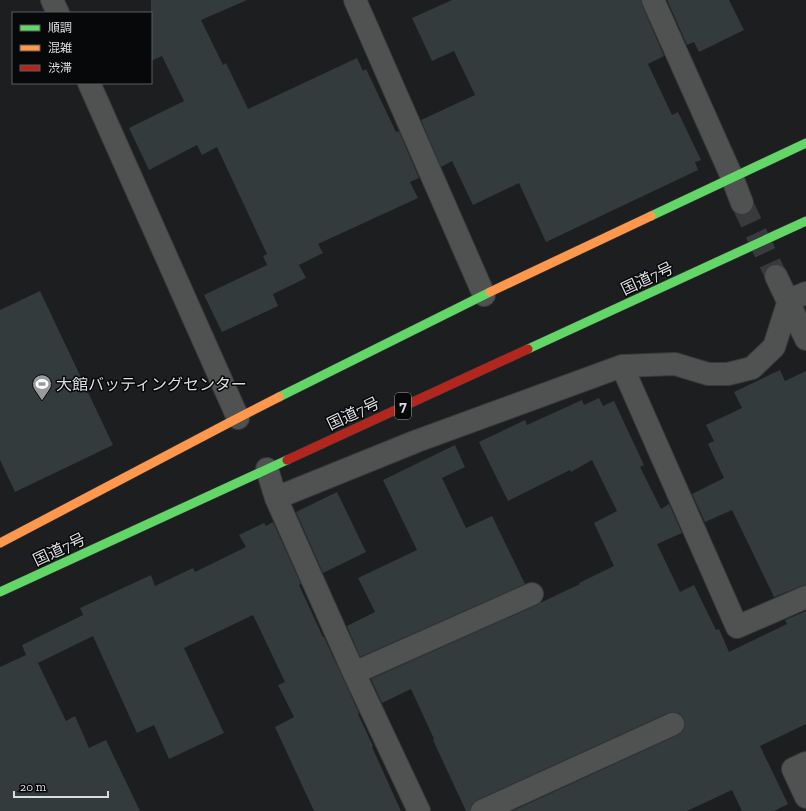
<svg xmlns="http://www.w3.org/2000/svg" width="806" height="811" font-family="'Zilla Slab','Noto Sans JP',serif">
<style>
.building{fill:#333b3d}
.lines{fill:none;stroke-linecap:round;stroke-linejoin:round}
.street-tunnel{stroke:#393a3c;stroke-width:22;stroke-dasharray:22 11;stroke-linecap:butt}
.street-casing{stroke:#393a3c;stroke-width:24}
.fast-casing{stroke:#393a3c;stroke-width:10}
.slow-casing{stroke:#393a3c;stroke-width:10}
.jam-casing{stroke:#393a3c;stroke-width:10}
.street{stroke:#505151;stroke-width:22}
.fast{stroke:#63d668;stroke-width:9}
.slow{stroke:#ff974d;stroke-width:9}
.jam{stroke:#b3261e;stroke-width:9}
.labels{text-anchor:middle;stroke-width:3;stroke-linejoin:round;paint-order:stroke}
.shield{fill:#070809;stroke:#9b9c9e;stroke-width:1}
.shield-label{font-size:15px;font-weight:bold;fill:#dadcde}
.street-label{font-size:16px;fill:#dadcde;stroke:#070809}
.poi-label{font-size:16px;fill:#dadcde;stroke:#070809;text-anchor:start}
</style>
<rect width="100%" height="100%" fill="#1d1e1f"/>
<path class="building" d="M 151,0 L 247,0 L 201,20 L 223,65 L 226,63 L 248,109 L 357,58 L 363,71 L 366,69 L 396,132 L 399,131 L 419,178 L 410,182 L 418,198 L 318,244 L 323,253 L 299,265 L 306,278 L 273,294 L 278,306 L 222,332 L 204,295 L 267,265 L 263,256 L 267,254 L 217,147 L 202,155 L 197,145 L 149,170 L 129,128 L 184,101 L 162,56 L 151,61 Z
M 452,0 L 641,0 L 642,5 L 664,56 L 648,64 L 672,115 L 678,112 L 701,160 L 695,162 L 698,170 L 546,242 L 519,183 L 473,205 L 452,161 L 441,167 L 421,120 L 475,95 L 454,51 L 432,61 L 412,18 Z
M 667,0 L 729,0 L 744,30 L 699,52 L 694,42 L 687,45 Z
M 40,291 L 113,445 L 15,492 L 0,460 L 0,310 Z
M 780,370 L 785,381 L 806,371 L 806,585 L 801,586 L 774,597 L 732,510 L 705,522 L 692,494 L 724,478 L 708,444 L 714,441 L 706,425 L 742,408 L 734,392 Z
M 599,398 L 603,406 L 614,401 L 644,465 L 640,467 L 661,509 L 669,504 L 682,533 L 657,544 L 680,592 L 694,585 L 716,630 L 719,629 L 729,652 L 787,624 L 785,620 L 806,611 L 806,724 L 760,746 L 788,804 L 774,811 L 742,811 L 732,790 L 687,811 L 512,811 L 678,735 L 683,731 L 685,725 L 684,719 L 680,714 L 674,712 L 668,713 L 477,800 L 472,804 L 470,811 L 466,811 L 433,740 L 434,739 L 411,689 L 382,703 L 371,679 L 537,605 L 540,603 L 580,584 L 579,583 L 614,566 L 594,523 L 617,511 L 592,460 L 571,472 L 570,470 L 508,501 L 479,442 L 525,420 L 527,425 L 582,400 L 584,405 Z
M 455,445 L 465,467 L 442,478 L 466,528 L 492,516 L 525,584 L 360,657 L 347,626 L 375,612 L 358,578 L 417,550 L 383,480 Z
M 337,492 L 366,552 L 323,573 L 296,512 Z
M 273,522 L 301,584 L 299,585 L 323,637 L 324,637 L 359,713 L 358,714 L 373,746 L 372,747 L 401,811 L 314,811 L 275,727 L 294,717 L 278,685 L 285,682 L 253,615 L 184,648 L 224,733 L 169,759 L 154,725 L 137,733 L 93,636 L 38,663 L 66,721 L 75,716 L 89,748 L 106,740 L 140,811 L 0,811 L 0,667 L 26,655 L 22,645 L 83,615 L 80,608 L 151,575 L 155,586 L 193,568 L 195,572 L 246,547 L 239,535 L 264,523 L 266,526 Z"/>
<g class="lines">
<path class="street-tunnel" d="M 742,203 L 776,276"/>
<defs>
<path id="street" d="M 52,0 L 58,13
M 355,0 L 484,295
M 653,0 L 732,177 L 742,203
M 89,83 L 238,418
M 776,276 L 806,339
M 789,300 L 806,293
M 622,366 L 737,627 L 806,597
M 267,469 L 276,498 L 354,673 L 419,811
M 276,498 L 417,441 L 622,366 L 675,364 L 708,374 L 728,374 L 752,368 L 774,347 L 789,300
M 354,673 L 532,594
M 806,763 L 793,769 L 806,797
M 482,811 L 673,724"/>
<path id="fast" d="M 651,216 L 806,143
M 528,349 L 806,221
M 279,397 L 490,292
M 0,592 L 287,460"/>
<path id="slow" d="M 490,292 L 651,216
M 0,543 L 238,418 L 279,397"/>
<path id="jam" d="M 287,460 L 528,349"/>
</defs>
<use href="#street" class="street-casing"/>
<use href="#fast" class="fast-casing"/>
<use href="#slow" class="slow-casing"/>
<use href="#jam" class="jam-casing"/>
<use href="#street" class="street"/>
<use href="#fast" class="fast"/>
<use href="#slow" class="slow"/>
<use href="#jam" class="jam"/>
</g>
<defs>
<symbol id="stadium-pin" viewBox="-11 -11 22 30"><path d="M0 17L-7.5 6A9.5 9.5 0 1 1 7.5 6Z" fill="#989a9b" stroke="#070809"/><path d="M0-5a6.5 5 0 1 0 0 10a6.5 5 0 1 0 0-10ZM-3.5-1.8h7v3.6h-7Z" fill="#fff"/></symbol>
</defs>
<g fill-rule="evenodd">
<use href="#stadium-pin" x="31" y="373" width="22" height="30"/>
</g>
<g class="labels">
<rect class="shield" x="395" y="393" width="16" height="26" rx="3"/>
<g class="shield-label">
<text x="403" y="411">7</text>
</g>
<g class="street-label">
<text transform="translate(647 278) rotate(-25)" y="6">国道7号</text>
<text transform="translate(353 413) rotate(-25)" y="6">国道7号</text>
<text transform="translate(59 549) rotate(-25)" y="6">国道7号</text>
</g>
<g class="poi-label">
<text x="56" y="390">大館バッティングセンター</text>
</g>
</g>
<rect x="12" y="12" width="140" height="72" fill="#070809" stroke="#5b5d5e"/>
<rect x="20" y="25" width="20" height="6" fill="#63d668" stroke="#5b5d5e"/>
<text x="48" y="32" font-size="12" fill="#dadcde">順調</text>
<rect x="20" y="45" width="20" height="6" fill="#ff974d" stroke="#5b5d5e"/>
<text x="48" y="52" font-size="12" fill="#dadcde">混雑</text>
<rect x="20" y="65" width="20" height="6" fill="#b3261e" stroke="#5b5d5e"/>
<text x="48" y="72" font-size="12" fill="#dadcde">渋滞</text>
<path d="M14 791v6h94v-6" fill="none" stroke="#dadcde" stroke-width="2"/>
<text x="20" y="791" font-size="12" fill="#dadcde" stroke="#070809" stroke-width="3" paint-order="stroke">20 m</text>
</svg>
